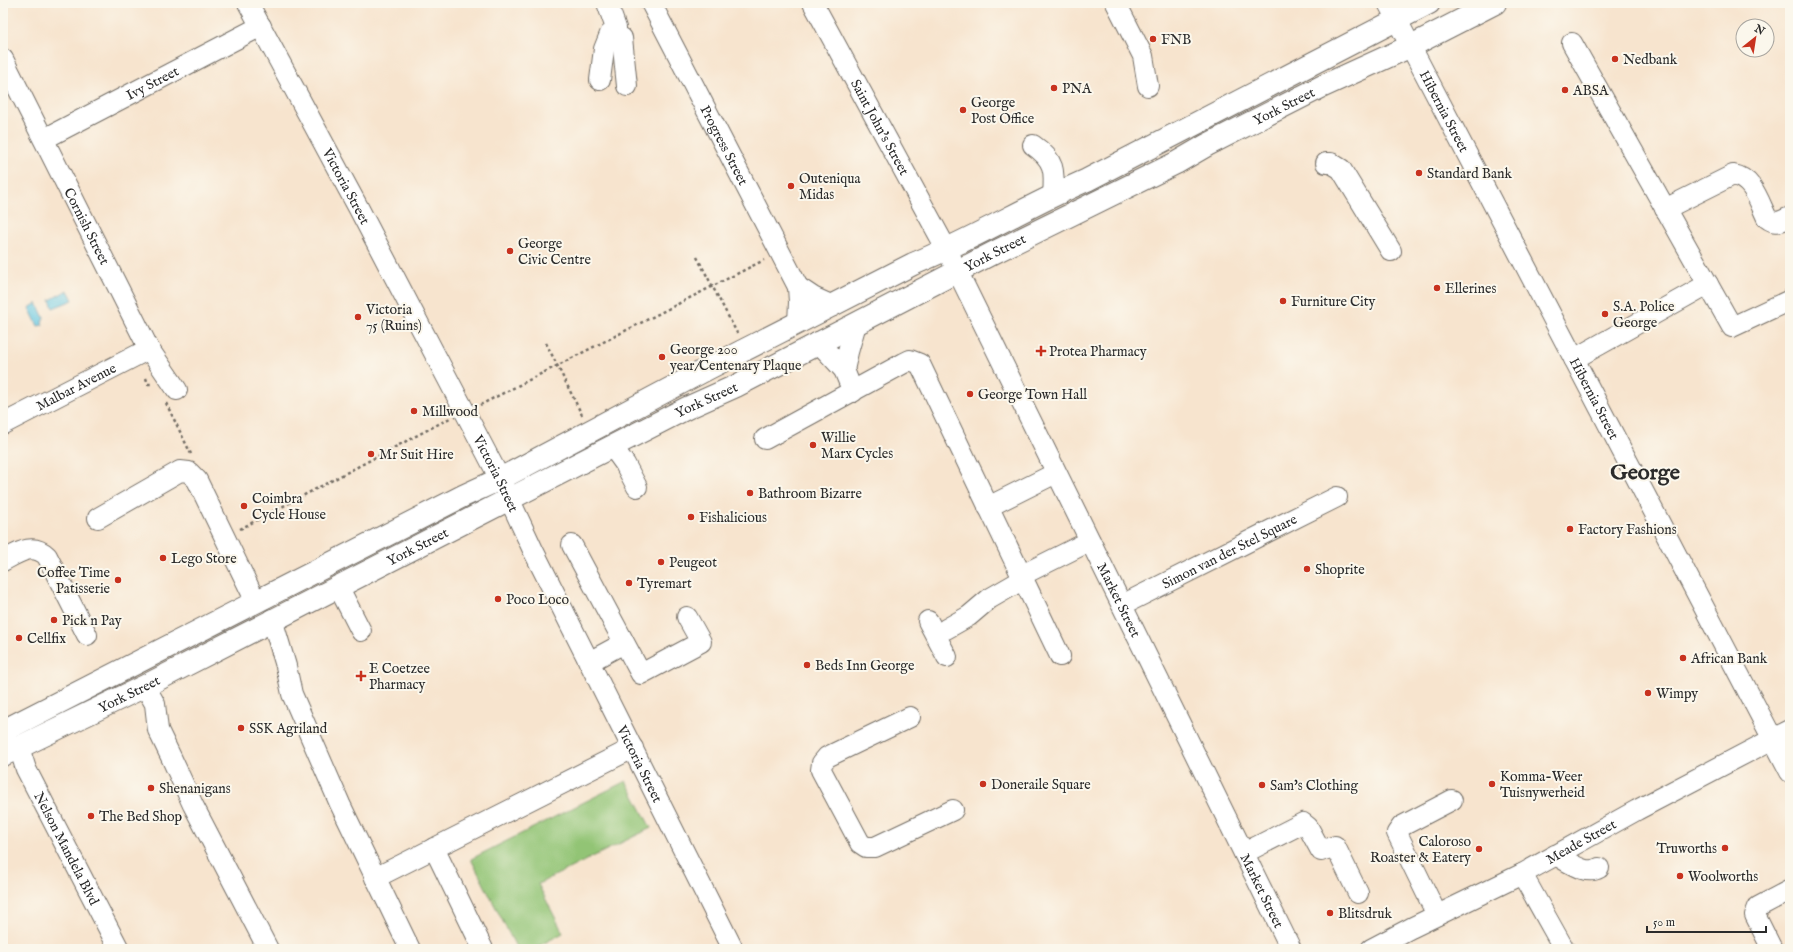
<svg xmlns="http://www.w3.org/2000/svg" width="1793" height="952" font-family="'IM FELL English',serif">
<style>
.green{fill:#92c475;stroke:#5e7850}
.water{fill:#63c6e1;stroke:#477886}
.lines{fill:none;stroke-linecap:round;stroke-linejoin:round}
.minor-casing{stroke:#726c64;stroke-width:22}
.major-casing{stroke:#726c64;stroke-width:24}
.path{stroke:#726c64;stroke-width:2.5;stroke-dasharray:3 3;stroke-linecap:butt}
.minor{stroke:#fff;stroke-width:20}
.major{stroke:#fff;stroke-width:22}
.poi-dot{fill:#c8321e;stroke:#fbf7ec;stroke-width:1.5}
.labels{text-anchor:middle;stroke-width:4;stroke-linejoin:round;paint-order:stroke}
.poi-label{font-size:14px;fill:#2b2b2b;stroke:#fbf7ec;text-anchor:start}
.street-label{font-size:14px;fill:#2b2b2b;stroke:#fbf7ec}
.town-label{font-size:22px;font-weight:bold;fill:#2b2b2b;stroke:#fbf7ec}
</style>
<rect width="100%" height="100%" fill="#fbf7ec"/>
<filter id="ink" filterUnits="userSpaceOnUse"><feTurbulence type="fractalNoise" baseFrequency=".025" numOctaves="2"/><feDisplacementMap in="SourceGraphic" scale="8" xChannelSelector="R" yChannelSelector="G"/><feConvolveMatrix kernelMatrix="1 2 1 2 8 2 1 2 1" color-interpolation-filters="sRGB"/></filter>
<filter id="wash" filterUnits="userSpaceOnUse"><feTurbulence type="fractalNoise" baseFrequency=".012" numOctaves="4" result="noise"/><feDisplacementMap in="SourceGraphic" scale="16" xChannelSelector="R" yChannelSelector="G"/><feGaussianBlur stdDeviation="0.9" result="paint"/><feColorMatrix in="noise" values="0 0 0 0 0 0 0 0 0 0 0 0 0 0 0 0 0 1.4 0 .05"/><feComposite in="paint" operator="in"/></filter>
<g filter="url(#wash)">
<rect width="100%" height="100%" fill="#f7e4ce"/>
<path class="green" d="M 626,781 L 651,828 L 538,884 L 563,933 L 533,949 L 517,949 L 471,859 Z"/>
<path class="water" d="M 66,291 L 69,292 L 73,300 L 53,308 L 50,300 Z
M 37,303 L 44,318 L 42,322 L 43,325 L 38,326 L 29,308 Z"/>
</g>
<g filter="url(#ink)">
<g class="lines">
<defs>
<g id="minor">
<path id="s1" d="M 248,3 L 359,209 L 500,479 L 533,550 L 733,949"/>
<path d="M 607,3 L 616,28"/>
<path id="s2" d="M 651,3 L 798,287 L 799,302 L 798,323"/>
<path id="s3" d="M 813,3 L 947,250 L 1291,949"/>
<path d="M 1116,3 L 1143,56 L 1148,86"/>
<path id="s4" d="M 1388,3 L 1790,772"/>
<path d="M 622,38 L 627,86"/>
<path d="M 1572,43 L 1732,327 L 1790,300"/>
<path id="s5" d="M 3,59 L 149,349 L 177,390"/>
<path d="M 600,80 L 604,49 L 610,34"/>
<path id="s6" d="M 44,139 L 261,26"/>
<path d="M 1033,145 C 1055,160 1055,171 1053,195"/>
<path d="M 1326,163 L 1331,163 L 1341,169 L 1391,251"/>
<path d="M 1665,209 L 1733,175 C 1753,178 1759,202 1767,218 C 1776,225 1781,221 1790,217"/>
<path d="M 798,287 L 813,297 L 833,306"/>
<path d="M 818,342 L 844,370 L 853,392"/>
<path d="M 1574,359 L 1708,284"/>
<path d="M 844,370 L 848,352 L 856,324"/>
<path id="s7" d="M 3,424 L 149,349"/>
<path d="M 765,439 L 904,363 L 910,360 L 920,364 L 1060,656"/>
<path d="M 612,446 L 625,464 L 637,487"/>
<path d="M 988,507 L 1056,473"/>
<path d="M 98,518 L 180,471 L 189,472 L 197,480 L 256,602"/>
<path d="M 572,545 L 641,674 L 701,642 L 687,617"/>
<path d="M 3,561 C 18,553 32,542 47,556 L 87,635"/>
<path d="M 1020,576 L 1090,541"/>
<path d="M 338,586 L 361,631"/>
<path id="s8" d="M 1122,605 L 1337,497"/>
<path d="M 272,619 L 286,666 L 292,694 L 340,804 L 410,949"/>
<path d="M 928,621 L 947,657"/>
<path d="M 946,629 L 969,616 L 989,599 L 1022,580"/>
<path d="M 589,662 L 624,643"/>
<path d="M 145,686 L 155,704 L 158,730 L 171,757 L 193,805 L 268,949"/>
<path d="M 910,717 L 827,757 L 822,763 L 821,770 L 860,843 L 866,847 L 875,847 L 953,810"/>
<path id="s9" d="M 3,744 C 22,746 20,752 26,769 L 119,949"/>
<path d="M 434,848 L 483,949"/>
<path d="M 1244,853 L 1303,823 L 1308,827 L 1321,851 L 1335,846 L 1358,893"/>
<path d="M 1555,855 C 1568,861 1585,876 1599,868"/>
<path d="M 1522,874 L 1564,949"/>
<path d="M 375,878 L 633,748"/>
<path d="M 1437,915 L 1397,833 L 1402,826 L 1452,800"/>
<path id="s10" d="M 1371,949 L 1411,928 L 1522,874 L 1637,810 L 1790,730"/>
<path d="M 1772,949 L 1755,915 L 1758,907 L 1790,890"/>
</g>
<g id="major">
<path d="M 3,731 L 463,496 L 500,479 L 709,368 L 913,264 C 972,240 1027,206 1087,180 L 1429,3"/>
<path id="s11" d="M 3,755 L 145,686 L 687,408 L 736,386 L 993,253 L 1176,163 L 1207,145 L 1321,87 L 1411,46 L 1495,3"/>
</g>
</defs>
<use href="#minor" class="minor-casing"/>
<use href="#major" class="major-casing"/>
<path class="path" d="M 697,257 L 737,333
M 546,343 L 582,415
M 146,378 L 148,384 L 152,384
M 166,403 L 191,454
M 480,405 L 764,260
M 240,529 L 450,418"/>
<use href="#minor" class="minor"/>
<use href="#major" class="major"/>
</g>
</g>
<g class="poi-dot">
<circle cx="1153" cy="39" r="4"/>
<circle cx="1615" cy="59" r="4"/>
<circle cx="1054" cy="88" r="4"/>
<circle cx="1565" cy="90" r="4"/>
<circle cx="963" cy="110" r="4"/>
<circle cx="1419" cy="173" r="4"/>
<circle cx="791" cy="186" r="4"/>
<circle cx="510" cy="251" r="4"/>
<circle cx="1437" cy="288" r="4"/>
<circle cx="1283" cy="301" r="4"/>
<circle cx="1605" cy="314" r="4"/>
<circle cx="358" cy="317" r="4"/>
<path d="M1039 345h4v4h4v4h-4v4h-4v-4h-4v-4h4z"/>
<circle cx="662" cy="357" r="4"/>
<circle cx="970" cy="394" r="4"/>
<circle cx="414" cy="411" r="4"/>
<circle cx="813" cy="445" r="4"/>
<circle cx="371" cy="454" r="4"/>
<circle cx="750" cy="493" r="4"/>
<circle cx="244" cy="506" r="4"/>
<circle cx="691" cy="517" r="4"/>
<circle cx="1570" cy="529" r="4"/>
<circle cx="163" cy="558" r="4"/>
<circle cx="661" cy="562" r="4"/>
<circle cx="1307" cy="569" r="4"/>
<circle cx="118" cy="580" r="4"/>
<circle cx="629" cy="583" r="4"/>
<circle cx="498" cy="599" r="4"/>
<circle cx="54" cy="620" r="4"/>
<circle cx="19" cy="638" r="4"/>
<circle cx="1683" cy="658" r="4"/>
<circle cx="807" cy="665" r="4"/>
<path d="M359 670h4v4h4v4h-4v4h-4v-4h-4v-4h4z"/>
<circle cx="1648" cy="693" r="4"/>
<circle cx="241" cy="728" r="4"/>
<circle cx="983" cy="784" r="4"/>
<circle cx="1492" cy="784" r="4"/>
<circle cx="1262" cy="785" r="4"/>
<circle cx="151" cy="788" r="4"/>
<circle cx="91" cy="816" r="4"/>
<circle cx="1725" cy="848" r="4"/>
<circle cx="1479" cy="849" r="4"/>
<circle cx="1680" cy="876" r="4"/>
<circle cx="1330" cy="913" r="4"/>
</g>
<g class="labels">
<g class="poi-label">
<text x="1161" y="44">FNB</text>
<text x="1623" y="64">Nedbank</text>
<text x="1062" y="93">PNA</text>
<text x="1573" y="95">ABSA</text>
<text x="971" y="107">George<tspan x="971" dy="16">Post Office</tspan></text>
<text x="1427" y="178">Standard Bank</text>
<text x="799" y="183">Outeniqua<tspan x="799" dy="16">Midas</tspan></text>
<text x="518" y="248">George<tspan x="518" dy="16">Civic Centre</tspan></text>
<text x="1445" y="293">Ellerines</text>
<text x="1291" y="306">Furniture City</text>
<text x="1613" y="311">S.A. Police<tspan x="1613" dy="16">George</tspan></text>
<text x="366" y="314">Victoria<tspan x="366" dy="16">75 (Ruins)</tspan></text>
<text x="670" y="354">George 200<tspan x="670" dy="16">year/Centenary Plaque</tspan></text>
<text x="1049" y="356">Protea Pharmacy</text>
<text x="978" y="399">George Town Hall</text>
<text x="422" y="416">Millwood</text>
<text x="821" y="442">Willie<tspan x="821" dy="16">Marx Cycles</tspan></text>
<text x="379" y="459">Mr Suit Hire</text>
<text x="758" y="498">Bathroom Bizarre</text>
<text x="252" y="503">Coimbra<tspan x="252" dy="16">Cycle House</tspan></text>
<text x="699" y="522">Fishalicious</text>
<text x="1578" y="534">Factory Fashions</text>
<text x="171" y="563">Lego Store</text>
<text x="669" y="567">Peugeot</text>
<text x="1315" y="574">Shoprite</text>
<text x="110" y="577" text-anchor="end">Coffee Time<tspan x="110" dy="16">Patisserie</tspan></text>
<text x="637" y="588">Tyremart</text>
<text x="506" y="604">Poco Loco</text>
<text x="62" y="625">Pick n Pay</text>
<text x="27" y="643">Cellfix</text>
<text x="1691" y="663">African Bank</text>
<text x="815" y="670">Beds Inn George</text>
<text x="369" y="673">E Coetzee<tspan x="369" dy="16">Pharmacy</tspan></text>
<text x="1656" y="698">Wimpy</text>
<text x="249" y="733">SSK Agriland</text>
<text x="1500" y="781">Komma-Weer<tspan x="1500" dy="16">Tuisnywerheid</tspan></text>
<text x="991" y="789">Doneraile Square</text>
<text x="1270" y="790">Sam's Clothing</text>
<text x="159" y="793">Shenanigans</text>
<text x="99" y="821">The Bed Shop</text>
<text x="1471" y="846" text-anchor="end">Caloroso<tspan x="1471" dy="16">Roaster &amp; Eatery</tspan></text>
<text x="1717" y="853" text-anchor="end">Truworths</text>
<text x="1688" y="881">Woolworths</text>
<text x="1338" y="918">Blitsdruk</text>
</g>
<g class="street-label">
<text dy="5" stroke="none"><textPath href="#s6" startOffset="122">Ivy Street</textPath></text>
<text dy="5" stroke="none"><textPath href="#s11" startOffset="1436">York Street</textPath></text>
<text dy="5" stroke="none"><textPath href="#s4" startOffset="122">Hibernia Street</textPath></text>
<text dy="5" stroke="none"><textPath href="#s3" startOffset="141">Saint John's Street</textPath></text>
<text dy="5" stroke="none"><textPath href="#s2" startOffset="160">Progress Street</textPath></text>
<text dy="5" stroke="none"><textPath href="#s1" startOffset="208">Victoria Street</textPath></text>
<text dy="5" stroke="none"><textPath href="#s5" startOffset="187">Cornish Street</textPath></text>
<text dy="5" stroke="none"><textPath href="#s11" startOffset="1112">York Street</textPath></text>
<text dy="5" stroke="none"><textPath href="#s7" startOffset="82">Malbar Avenue</textPath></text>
<text dy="5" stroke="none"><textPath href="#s11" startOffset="788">York Street</textPath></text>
<text dy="5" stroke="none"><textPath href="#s4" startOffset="446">Hibernia Street</textPath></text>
<text dy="5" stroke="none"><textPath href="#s1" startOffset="532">Victoria Street</textPath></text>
<text dy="5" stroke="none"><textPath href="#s11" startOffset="464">York Street</textPath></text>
<text dy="5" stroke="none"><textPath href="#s8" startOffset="120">Simon van der Stel Square</textPath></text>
<text dy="5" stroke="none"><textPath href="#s3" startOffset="671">Market Street</textPath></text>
<text dy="5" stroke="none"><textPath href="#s11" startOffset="140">York Street</textPath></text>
<text dy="5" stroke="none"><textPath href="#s1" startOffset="856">Victoria Street</textPath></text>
<text dy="5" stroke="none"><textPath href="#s10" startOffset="236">Meade Street</textPath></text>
<text dy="5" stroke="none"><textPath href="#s9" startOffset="127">Nelson Mandela Blvd</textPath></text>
<text dy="5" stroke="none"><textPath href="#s3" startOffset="995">Market Street</textPath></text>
</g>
<g class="town-label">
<text x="1645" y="479">George</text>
</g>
</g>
<rect width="1793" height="952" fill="none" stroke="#fbf7ec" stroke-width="16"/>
<g transform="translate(1755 38) rotate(30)"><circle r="19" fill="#fbf7ec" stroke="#a8a59f"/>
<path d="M0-3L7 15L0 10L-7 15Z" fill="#c8321e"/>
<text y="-6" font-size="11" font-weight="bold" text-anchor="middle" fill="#2b2b2b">N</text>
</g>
<path d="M1647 926v6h119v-6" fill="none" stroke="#2b2b2b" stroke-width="2"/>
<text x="1653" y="926" font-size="12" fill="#2b2b2b" stroke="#fbf7ec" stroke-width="3" paint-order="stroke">50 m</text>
</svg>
